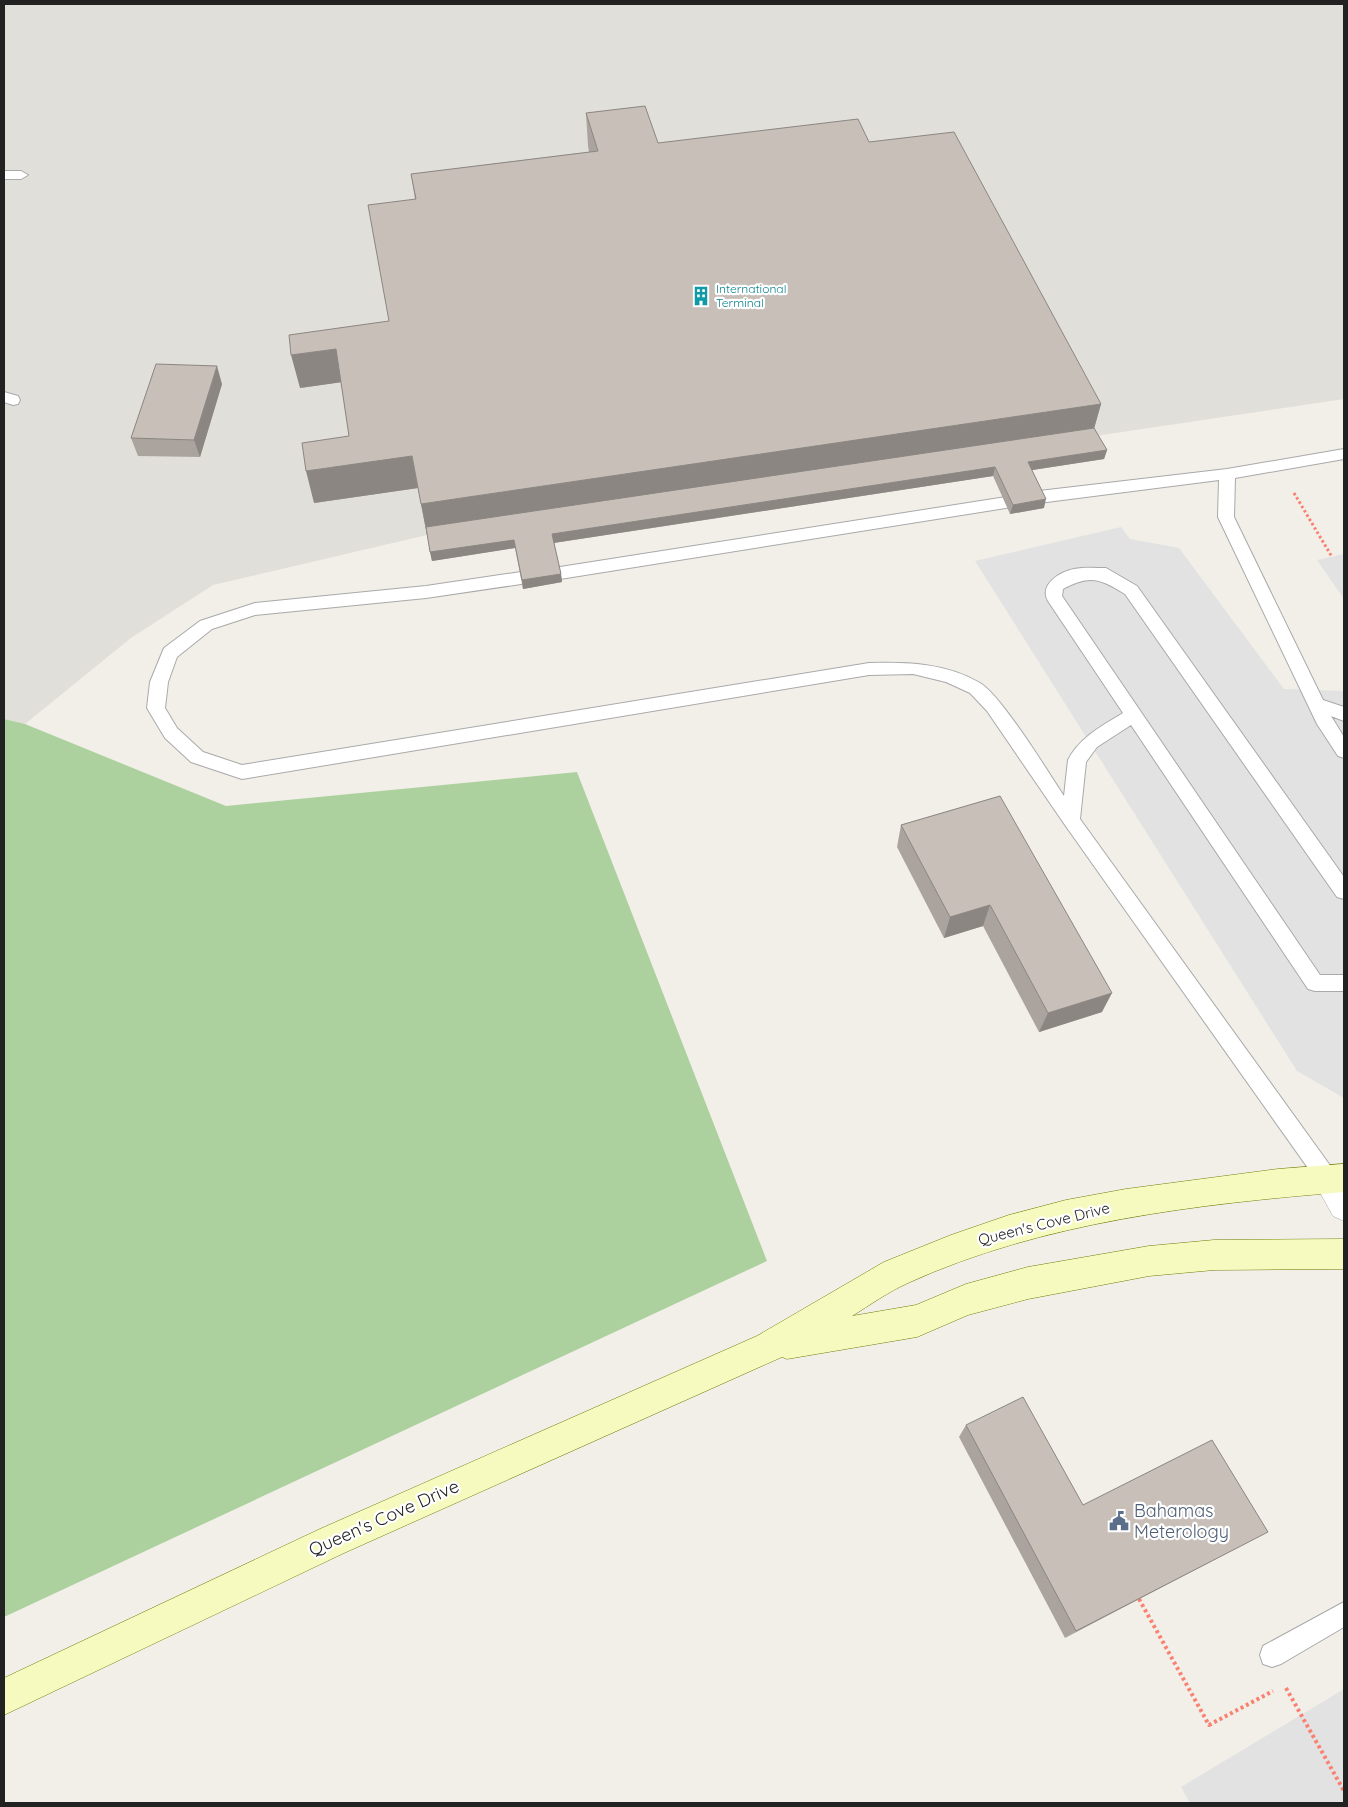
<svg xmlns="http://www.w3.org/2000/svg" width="1348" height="1807" font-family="Quicksand,sans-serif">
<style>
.airport{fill:#e1dfda}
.forest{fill:#add19e}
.parking{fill:#e2e2e2}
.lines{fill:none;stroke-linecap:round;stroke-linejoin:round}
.lane-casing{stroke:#a9a9a9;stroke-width:2}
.street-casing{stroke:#a9a9a9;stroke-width:1}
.secondary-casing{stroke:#707d05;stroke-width:1}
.path-far1{stroke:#fa8072;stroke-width:3;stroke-dasharray:2.5 2.5;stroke-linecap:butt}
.path{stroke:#fa8072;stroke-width:4;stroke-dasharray:3 3;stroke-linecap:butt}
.lane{fill:#fff;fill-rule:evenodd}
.street{fill:#fff;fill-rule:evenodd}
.secondary{fill:#f7fabf;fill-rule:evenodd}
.wall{fill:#aba49e}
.shaded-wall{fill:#8b8681}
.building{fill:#c7bfb8;stroke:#8b8681}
.labels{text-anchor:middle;stroke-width:4.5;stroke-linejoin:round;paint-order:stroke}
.far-culture-label{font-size:12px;fill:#0d838f;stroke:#fff;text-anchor:start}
.street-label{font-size:15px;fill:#222;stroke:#fff}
.near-service-label{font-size:18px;fill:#4e5e75;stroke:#fff;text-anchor:start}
.near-street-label{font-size:18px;fill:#222;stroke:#fff}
</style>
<rect width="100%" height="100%" fill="#f2efe9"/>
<path class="airport" d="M 4,4 L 1344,4 L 1344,399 L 427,535 L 213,585 L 131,638 L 25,724 L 4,719 Z"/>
<path class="forest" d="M 4,719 L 25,724 L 226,806 L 577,772 L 767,1261 L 4,1617 Z"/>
<path class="parking" d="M 1121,527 L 1130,539 L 1179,548 L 1284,689 L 1344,691 L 1344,1098 L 1297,1071 L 975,561 Z
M 1344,554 L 1344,599 L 1317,560 Z
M 1344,1689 L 1344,1803 L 1190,1803 L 1181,1787 Z"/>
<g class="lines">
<defs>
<path id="lane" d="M 4,171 L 21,171 L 28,175 L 21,179 L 4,179 Z
M 4,392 L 18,396 L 20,400 L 18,404 L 13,405 L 4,402 Z
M 1344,449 L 1344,459 L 1235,478 L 1234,517 L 1323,700 L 1344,707 L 1344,721 L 1331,716 L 1344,737 L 1344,758 L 1338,756 L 1317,724 L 1218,517 L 1219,480 L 1039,503 L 1033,501 L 1031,497 L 1033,493 L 1039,491 L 1227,469 Z
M 1006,497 L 1012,499 L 1014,503 L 1012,507 L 560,579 L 554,577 L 552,573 L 554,569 L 560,567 Z
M 1106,568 L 1137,586 L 1344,877 L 1344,899 L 1337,897 L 1125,594 C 1101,579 1090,574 1063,589 L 1062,596 L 1320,975 L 1344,975 L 1344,991 L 1315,991 L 1308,989 L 1131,725 L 1097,747 L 1086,762 L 1080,819 L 1334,1171 L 1337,1178 L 1334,1185 L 1327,1188 L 1320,1185 L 1065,825 L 987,711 L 970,693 L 946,682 L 913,674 L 869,675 L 242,779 L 191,762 L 165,738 L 147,708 L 150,682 L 164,648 L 200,621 L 255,603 L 426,586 L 521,572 L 527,574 L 529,578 L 527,582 L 521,584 L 426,598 L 255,615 L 212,629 L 177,657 L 168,682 L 165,708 L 177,728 L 203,752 L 242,765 L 869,663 C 908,662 946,663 980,683 C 1001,695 1048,772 1064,796 L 1068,760 C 1080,737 1102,726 1123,713 L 1048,601 C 1039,585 1059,572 1074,569 C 1084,567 1096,568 1106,568 Z
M 1344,1602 L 1344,1627 L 1281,1664 L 1272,1667 L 1263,1664 L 1260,1655 L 1263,1646 Z"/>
<path id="street" d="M 1327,1164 L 1338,1168 L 1344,1178 L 1344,1221 L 1333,1216 L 1312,1178 L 1316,1168 Z"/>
<path id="secondary" d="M 1344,1164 L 1344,1192 C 1199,1204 1041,1222 908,1283 C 888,1292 870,1305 852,1316 L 916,1305 L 966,1284 L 1028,1267 L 1149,1246 L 1214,1240 L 1344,1239 L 1344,1269 L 1214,1270 L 1149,1276 L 1028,1299 L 968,1315 L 917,1337 L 787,1359 L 782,1357 L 344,1553 L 4,1715 L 4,1678 L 320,1529 L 757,1336 L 884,1262 L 951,1235 L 1009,1215 L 1066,1200 L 1126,1189 L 1278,1169 Z"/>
</defs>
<use href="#lane" class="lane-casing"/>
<use href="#street" class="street-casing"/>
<use href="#secondary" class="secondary-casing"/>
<path class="path-far1" d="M 1294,493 L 1332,557"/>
<path class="path" d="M 1139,1599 L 1209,1725 L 1273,1691
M 1286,1688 L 1344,1791"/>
<use href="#lane" class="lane"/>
<use href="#street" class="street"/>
<use href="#secondary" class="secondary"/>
</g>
<path class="wall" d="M 586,113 L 658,143 L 869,142 L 1101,404 L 1094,428 L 1107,450 L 1104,459 L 1032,470 L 1044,508 L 1010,514 L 993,476 L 554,543 L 561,574 L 562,582 L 523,589 L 515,548 L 432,561 L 418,488 L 314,503 L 349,436 L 341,382 L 300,388 L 389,321 L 415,199 L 411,174 L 589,152 L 588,146 Z
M 222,384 L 200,457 L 138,456 L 131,438 Z
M 1000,796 L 1102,1012 L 1039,1032 L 983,926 L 944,938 L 897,847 L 901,825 Z
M 966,1425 L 1083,1505 L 1252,1540 L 1065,1638 L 959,1437 Z"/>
<path class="shaded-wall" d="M 336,349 L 343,382 L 300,388 L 291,355 Z
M 217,366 L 222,384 L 200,457 L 194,440 Z
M 1101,404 L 1092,436 L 427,535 L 421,504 Z
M 1107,450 L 1104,459 L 1026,471 L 1028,462 Z
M 412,456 L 418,488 L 314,503 L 306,471 Z
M 995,467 L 993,476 L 553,543 L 552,534 Z
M 1046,499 L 1044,508 L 1010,514 L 1013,505 Z
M 514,540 L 515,548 L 432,561 L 430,552 Z
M 561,574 L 562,582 L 523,589 L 522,580 Z
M 990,905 L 983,926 L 944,938 L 950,917 Z
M 1112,993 L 1102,1012 L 1039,1032 L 1048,1013 Z"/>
<path class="building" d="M 645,106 L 658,143 L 858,119 L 869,142 L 954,132 L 1101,404 L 421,504 L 412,456 L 306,471 L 302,443 L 349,436 L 336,349 L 291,355 L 289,335 L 389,321 L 368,205 L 416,199 L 411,174 L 598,151 L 586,113 Z
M 156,364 L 217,366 L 194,440 L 131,438 Z
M 1094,428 L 1107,450 L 1028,462 L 1046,499 L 1013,505 L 995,467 L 552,534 L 561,574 L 522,580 L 514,540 L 430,552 L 426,527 Z
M 1000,796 L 1112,993 L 1048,1013 L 990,905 L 950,917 L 901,825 Z
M 1023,1397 L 1083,1505 L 1212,1440 L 1268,1532 L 1076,1631 L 966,1425 Z"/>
<defs>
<symbol id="building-bare" viewBox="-9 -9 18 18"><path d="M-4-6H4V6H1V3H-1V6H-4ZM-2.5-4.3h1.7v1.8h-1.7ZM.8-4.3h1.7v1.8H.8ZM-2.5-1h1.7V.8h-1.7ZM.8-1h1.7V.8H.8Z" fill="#0f9aa8" stroke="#fff" stroke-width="2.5" paint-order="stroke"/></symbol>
<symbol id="civic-bare" viewBox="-9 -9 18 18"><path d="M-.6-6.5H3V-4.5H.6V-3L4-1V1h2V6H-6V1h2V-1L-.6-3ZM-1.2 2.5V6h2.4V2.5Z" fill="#5c6f8a" stroke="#fff" stroke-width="2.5" paint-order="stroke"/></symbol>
</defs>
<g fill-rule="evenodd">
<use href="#building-bare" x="687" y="282" width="28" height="28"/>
<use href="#civic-bare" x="1105" y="1507" width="28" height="28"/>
</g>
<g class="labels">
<g class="far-culture-label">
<text x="716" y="293">International<tspan x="716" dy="14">Terminal</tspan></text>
</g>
<g class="street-label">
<text transform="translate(1044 1224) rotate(-14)" y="5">Queen's Cove Drive</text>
</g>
<g class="near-service-label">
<text x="1134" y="1517">Bahamas<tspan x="1134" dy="21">Meterology</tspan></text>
</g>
<g class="near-street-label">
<text transform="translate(384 1518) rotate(-24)" y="6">Queen's Cove Drive</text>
</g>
</g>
<rect width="1348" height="1807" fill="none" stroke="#222222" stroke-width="10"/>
</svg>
